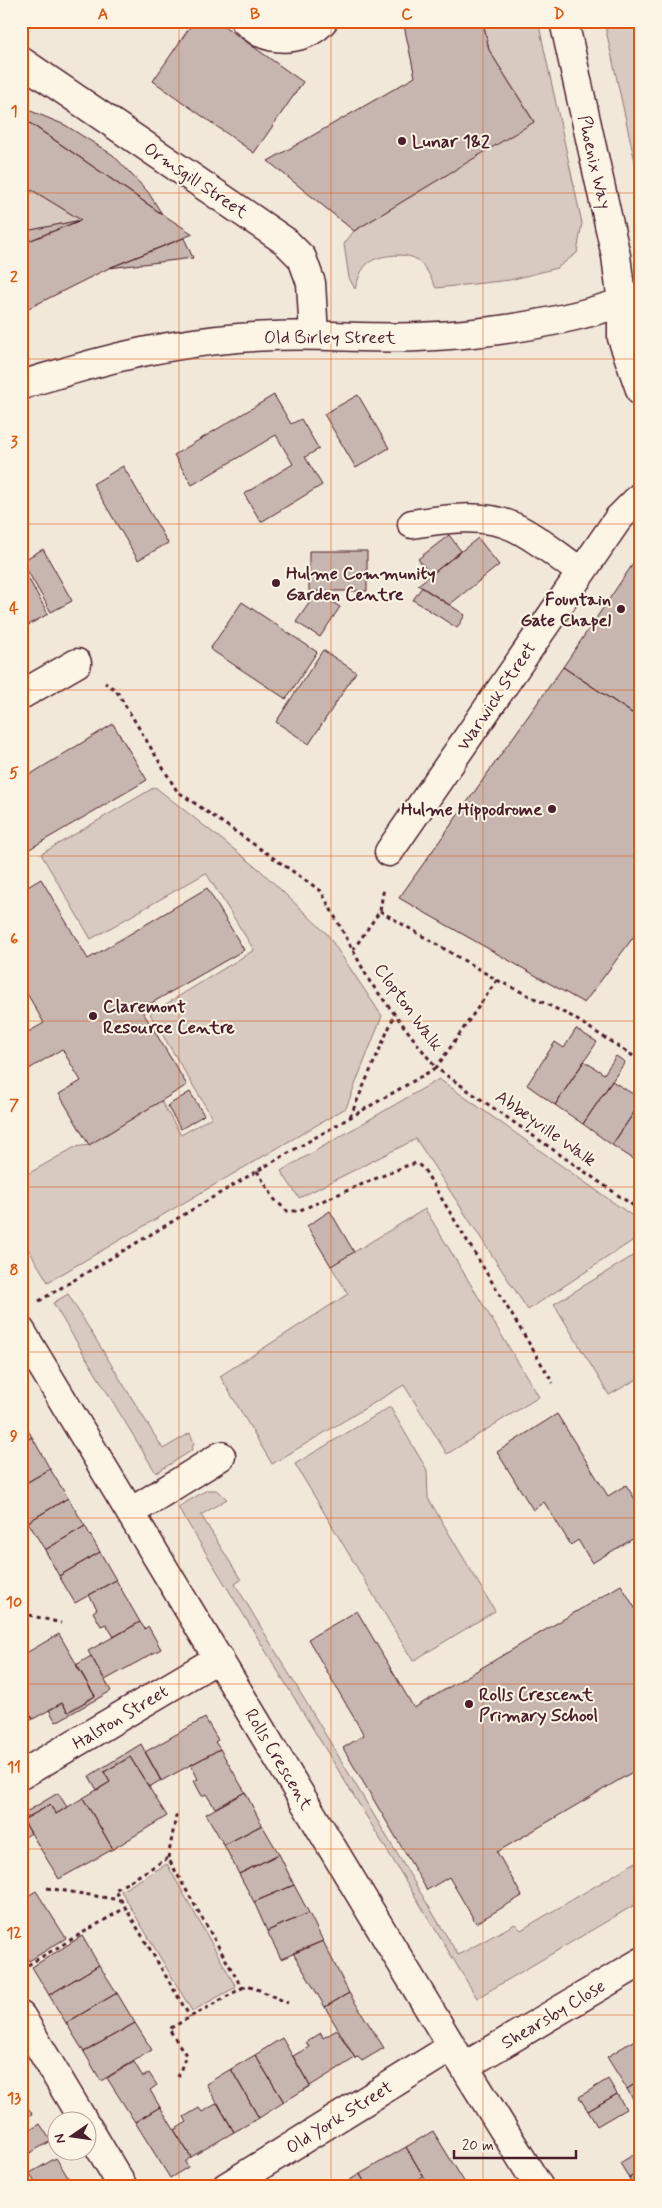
<svg xmlns="http://www.w3.org/2000/svg" width="662" height="2208" font-family="Mynerve,sans-serif">
  <rect width="100%" height="100%" fill="#f1e8da"/>
  <filter id="ink" filterUnits="userSpaceOnUse"><feTurbulence type="fractalNoise" baseFrequency=".02" numOctaves="2"/><feDisplacementMap in="SourceGraphic" scale="10" xChannelSelector="R" yChannelSelector="G"/><feConvolveMatrix kernelMatrix="1 2 1 2 8 2 1 2 1" color-interpolation-filters="sRGB"/></filter>
  <g filter="url(#ink)">
    <path fill="#d8cac0" stroke="#917476" d="M483,21H538L582,223L577,253L557,268L510,280L436,288C431,278 426,266 416,259C404,252 377,255 367,264C360,271 358,280 355,289L349,278L344,244L354,231L534,121L489,50Z
      M604,21H641V189Z
      M21,187L32,190L81,220L21,232Z
      M155,787L259,869L327,934L382,1016L346,1108L48,1282L21,1237V1167L26,1175L75,1147L89,1145L161,1101L181,1135L212,1117L150,1014L254,950L206,873L91,939L41,854Z
      M439,1079L641,1222V1235L528,1310L416,1139L299,1198L281,1171Z
      M425,1209L539,1397L447,1454L404,1385L272,1464L220,1376L348,1294L331,1266Z
      M641,1251V1377L609,1395L554,1304Z
      M68,1294L163,1449L190,1433L194,1443L191,1451L156,1473L53,1303Z
      M390,1407L427,1470L428,1498L495,1611L413,1661L295,1464Z
      M207,1490H216L227,1499L201,1515L241,1580L235,1584L458,1955L515,1924L521,1930L641,1859V1901L477,1998L178,1507Z
      M167,1864L236,1987L192,2011L121,1891Z"/>
    <path fill="#c7b6af" stroke="#4a1f2b" d="M194,21H217L303,82L254,153L153,81Z
      M403,21H483L489,50L534,122L354,231L268,161L415,77Z
      M21,107L65,125L113,155L148,192L162,214L21,117Z
      M21,117L162,214L193,234L109,268L21,312V244L81,220L32,190L30,193L21,187Z
      M81,220L21,244V232Z
      M184,238L193,258L109,268Z
      M274,395L291,424L301,419L319,449L305,457L322,485L261,522L244,494L293,464L276,435L192,485L174,455Z
      M358,395L389,448L356,468L324,414Z
      M123,466L168,543L138,560L93,484Z
      M449,535L461,551L431,575L418,559Z
      M478,538L499,565L449,605L418,585Z
      M43,549L72,601L51,612L22,561Z
      M309,551H367V591H309Z
      M641,552V719L563,667Z
      M25,572L48,614L21,629V574Z
      M422,587L465,615L457,628L413,600Z
      M317,592L340,607L320,637L296,622Z
      M242,602L317,652L286,699L210,649Z
      M323,650L356,672L309,744L276,722Z
      M563,667L641,719V927L584,1003L399,898Z
      M113,724L147,780L21,854V780Z
      M41,879L88,959L207,888L244,950L141,1009L187,1085L89,1145L59,1094L81,1081L62,1049L29,1069L21,1056V1036L44,1023L21,983V891Z
      M576,1029L597,1042L555,1105L527,1085L555,1042L564,1048Z
      M616,1056L625,1062L583,1124L555,1105L584,1061L604,1074Z
      M612,1081L633,1094L641,1082V1102L612,1145L583,1124Z
      M190,1092L204,1115L181,1129L167,1106Z
      M641,1102V1164L612,1145Z
      M330,1211L354,1252L331,1266L307,1226Z
      M557,1414L608,1496L626,1485L641,1509V1534L592,1563L578,1540L571,1545L544,1502L533,1510L497,1452Z
      M21,1419L32,1437L21,1444Z
      M32,1437L50,1469L21,1486V1444Z
      M50,1469L68,1498L28,1522L21,1509V1486Z
      M68,1498L85,1526L45,1550L28,1522Z
      M85,1526L100,1552L59,1576L45,1550Z
      M100,1552L116,1580L75,1603L59,1576Z
      M116,1580L140,1622L114,1637L106,1624L101,1626L93,1612L97,1609L89,1595Z
      M621,1585L641,1618V1767L497,1852L522,1896L476,1923L449,1877L427,1890L343,1748L364,1735L308,1639L357,1611L414,1708Z
      M140,1622L145,1629L148,1626L161,1649L105,1680L88,1651Z
      M59,1634L95,1696L68,1712L62,1703L33,1719L21,1698V1656Z
      M91,1656L111,1691L56,1722L49,1710L62,1703L68,1712L95,1696L76,1665Z
      M21,1698L33,1719L21,1726Z
      M205,1718L218,1740L215,1742L220,1749L161,1781L145,1752Z
      M141,1744L161,1780L149,1787L130,1757L104,1772L110,1782L97,1790L89,1776Z
      M220,1749L245,1792L215,1808L206,1794L202,1796L194,1781L198,1779L191,1765Z
      M130,1757L167,1816L113,1849L83,1798L110,1782L104,1772Z
      M245,1792L262,1825L224,1845L206,1814Z
      M58,1793L67,1807L56,1814L50,1805L23,1820L31,1833L21,1840V1815Z
      M83,1798L113,1849L59,1879L23,1820L50,1805L56,1814Z
      M262,1825L279,1854L239,1874L224,1845Z
      M279,1854L294,1885L254,1902L239,1874Z
      M294,1885L309,1913L267,1931L254,1902Z
      M36,1891L66,1938L29,1961L21,1948V1900Z
      M309,1913L323,1941L281,1959L267,1931Z
      M82,1936L99,1965L49,1995L32,1967Z
      M323,1941L349,1993L325,2007L293,1953Z
      M99,1965L117,1993L66,2023L49,1995Z
      M117,1993L135,2023L84,2052L66,2023Z
      M349,1993L384,2048L362,2061L358,2057L355,2058L325,2007Z
      M135,2023L152,2050L101,2081L84,2052Z
      M337,2030L355,2058L310,2086L293,2056L309,2047L306,2042L321,2033L323,2038Z
      M641,2036V2080L627,2089L607,2057Z
      M282,2038L310,2086L284,2102L255,2055Z
      M255,2055L284,2102L259,2118L231,2069Z
      M134,2062L143,2077L149,2073L157,2085L150,2090L160,2107L135,2122L107,2078Z
      M231,2069L259,2118L234,2132L206,2084Z
      M608,2079L617,2094L588,2111L579,2097Z
      M641,2080V2113L627,2089Z
      M617,2094L626,2109L597,2126L588,2111Z
      M24,2101L32,2114L21,2121V2103Z
      M218,2103L234,2132L191,2157L174,2130L187,2122L184,2117L199,2108L202,2112Z
      M160,2107L191,2157L185,2162L188,2167L170,2178L135,2122Z
      M24,2119L30,2130L40,2124L51,2141L21,2158V2121Z
      M433,2131L465,2183L459,2187H430L406,2147Z
      M406,2147L423,2176L408,2185L409,2187H367L360,2174Z
      M641,2150V2171L629,2178L620,2163Z
      M56,2158L74,2187H37L30,2173Z
      M641,2171V2187H634L629,2178Z
      M360,2174L367,2187H338Z"/>
    <g fill="none" stroke-linecap="round" stroke-linejoin="round">
      <g stroke="#4a1f2b" stroke-width="31">
        <path id="minor" d="M245,21C250,25 256,30 261,33C282,42 308,38 323,21
          M564,21L616,256L622,303V338L641,392
          M21,61L285,241L302,258L311,283L314,335
          M21,386C36,379 53,376 68,371C134,351 205,338 274,336C322,334 369,339 418,337C492,334 570,322 641,296
          M412,524C443,519 484,513 514,527C538,538 559,557 581,572
          M21,695L77,663
          M389,852L618,519L641,496
          M21,1331L452,2047L539,2187
          M131,1512L221,1456
          M21,1775L219,1658
          M21,2016L83,2120
          M465,2066L641,1962
          M88,2128L123,2187
          M226,2187L452,2047"/>
      </g>
      <path stroke="#4a1f2b" stroke-width="3" stroke-dasharray="4 4" stroke-linecap="butt" d="M380,911L497,980L571,1016L641,1061
        M353,950L380,911L384,887
        M497,980L436,1068L641,1211
        M350,1117L395,1014
        M257,1171L275,1200L287,1211H298L406,1166L417,1163L425,1171L553,1383
        M39,1301L257,1171L436,1068L370,982L321,891L177,791L116,690L105,683
        M29,1615L61,1623
        M168,1858L177,1811
        M47,1888L120,1900
        M21,1969L125,1908
        M242,1988L248,1985L288,2003
        M178,2077L186,2055L169,2029L242,1988L168,1858L115,1890L190,2017"/>
      <use href="#minor" stroke="#fcf5e5" stroke-width="28"/>
    </g>
  </g>
  <path fill="none" stroke="#e0560e" stroke-width="1" stroke-opacity="0.55" d="M179,21V2187M331,21V2187M483,21V2187M21,193H641M21,359H641M21,524H641M21,690H641M21,856H641M21,1021H641M21,1187H641M21,1352H641M21,1518H641M21,1684H641M21,1849H641M21,2015H641"/>
  <g fill="#4a1f2b" stroke="#fcf5e5" stroke-width="2">
    <circle cx="402" cy="141" r="5"/>
    <circle cx="276" cy="583" r="5"/>
    <circle cx="621" cy="609" r="5"/>
    <circle cx="552" cy="809" r="5"/>
    <circle cx="93" cy="1016" r="5"/>
    <circle cx="469" cy="1704" r="5"/>
  </g>
  <g text-anchor="middle" stroke-width="4" stroke-linejoin="round" paint-order="stroke">
    <g font-size="18" font-weight="bold" fill="#4a1f2b" stroke="#fcf5e5" text-anchor="start">
      <text x="412" y="147">Lunar 1&amp;2</text>
      <text x="286" y="579">Hulme Community<tspan x="286" dy="21">Garden Centre</tspan></text>
      <text x="611" y="605" text-anchor="end">Fountain<tspan x="611" dy="21">Gate Chapel</tspan></text>
      <text x="542" y="815" text-anchor="end">Hulme Hippodrome</text>
      <text x="103" y="1012">Claremont<tspan x="103" dy="21">Resource Centre</tspan></text>
      <text x="479" y="1700">Rolls Crescent<tspan x="479" dy="21">Primary School</tspan></text>
    </g>
    <g font-size="18" fill="#4a1f2b" stroke="#fcf5e5">
      <text transform="translate(595 162) rotate(77)" y="6">Phoenix Way</text>
      <text transform="translate(196 180) rotate(34)" y="6">Ormsgill Street</text>
      <text x="330" y="343">Old Birley Street</text>
      <text transform="translate(496 696) rotate(-56)" y="6">Warwick Street</text>
      <text transform="translate(409 1007) rotate(54)" y="6">Clopton Walk</text>
      <text transform="translate(546 1128) rotate(35)" y="6">Abbeyville Walk</text>
      <text transform="translate(120 1717) rotate(-31)" y="6">Halston Street</text>
      <text transform="translate(279 1759) rotate(59)" y="6">Rolls Crescent</text>
      <text transform="translate(553 2014) rotate(-31)" y="6">Shearsby Close</text>
      <text transform="translate(339 2117) rotate(-32)" y="6">Old York Street</text>
    </g>
  </g>
  <rect width="662" height="2208" fill="none" stroke="#fcf5e5" stroke-width="55"/>
  <g transform="translate(72 2136) rotate(257)"><circle r="24" fill="#fcf5e5" stroke="#b59f9b"/>
  <path d="M0-4L9 19L0 12L-9 19Z" fill="#4a1f2b"/>
  <text y="-8" font-size="14" font-weight="bold" text-anchor="middle" fill="#4a1f2b">N</text>
  </g>
  <path d="M454 2150v8h122v-8" fill="none" stroke="#4a1f2b" stroke-width="2.5"/>
  <text x="462" y="2150" font-size="15" fill="#4a1f2b" stroke="#fcf5e5" stroke-width="4" paint-order="stroke">20 m</text>
  <rect x="28" y="28" width="606" height="2152" fill="none" stroke="#e0560e" stroke-width="2"/>
  <g font-size="16" text-anchor="middle" font-weight="bold" fill="#e0560e">
    <text x="103" y="19">A</text>
    <text x="255" y="19">B</text>
    <text x="407" y="19">C</text>
    <text x="559" y="19">D</text>
    <text x="14" y="116">1</text>
    <text x="14" y="282">2</text>
    <text x="14" y="447">3</text>
    <text x="14" y="613">4</text>
    <text x="14" y="778">5</text>
    <text x="14" y="944">6</text>
    <text x="14" y="1110">7</text>
    <text x="14" y="1275">8</text>
    <text x="14" y="1441">9</text>
    <text x="14" y="1607">10</text>
    <text x="14" y="1772">11</text>
    <text x="14" y="1938">12</text>
    <text x="14" y="2103">13</text>
  </g>
</svg>
